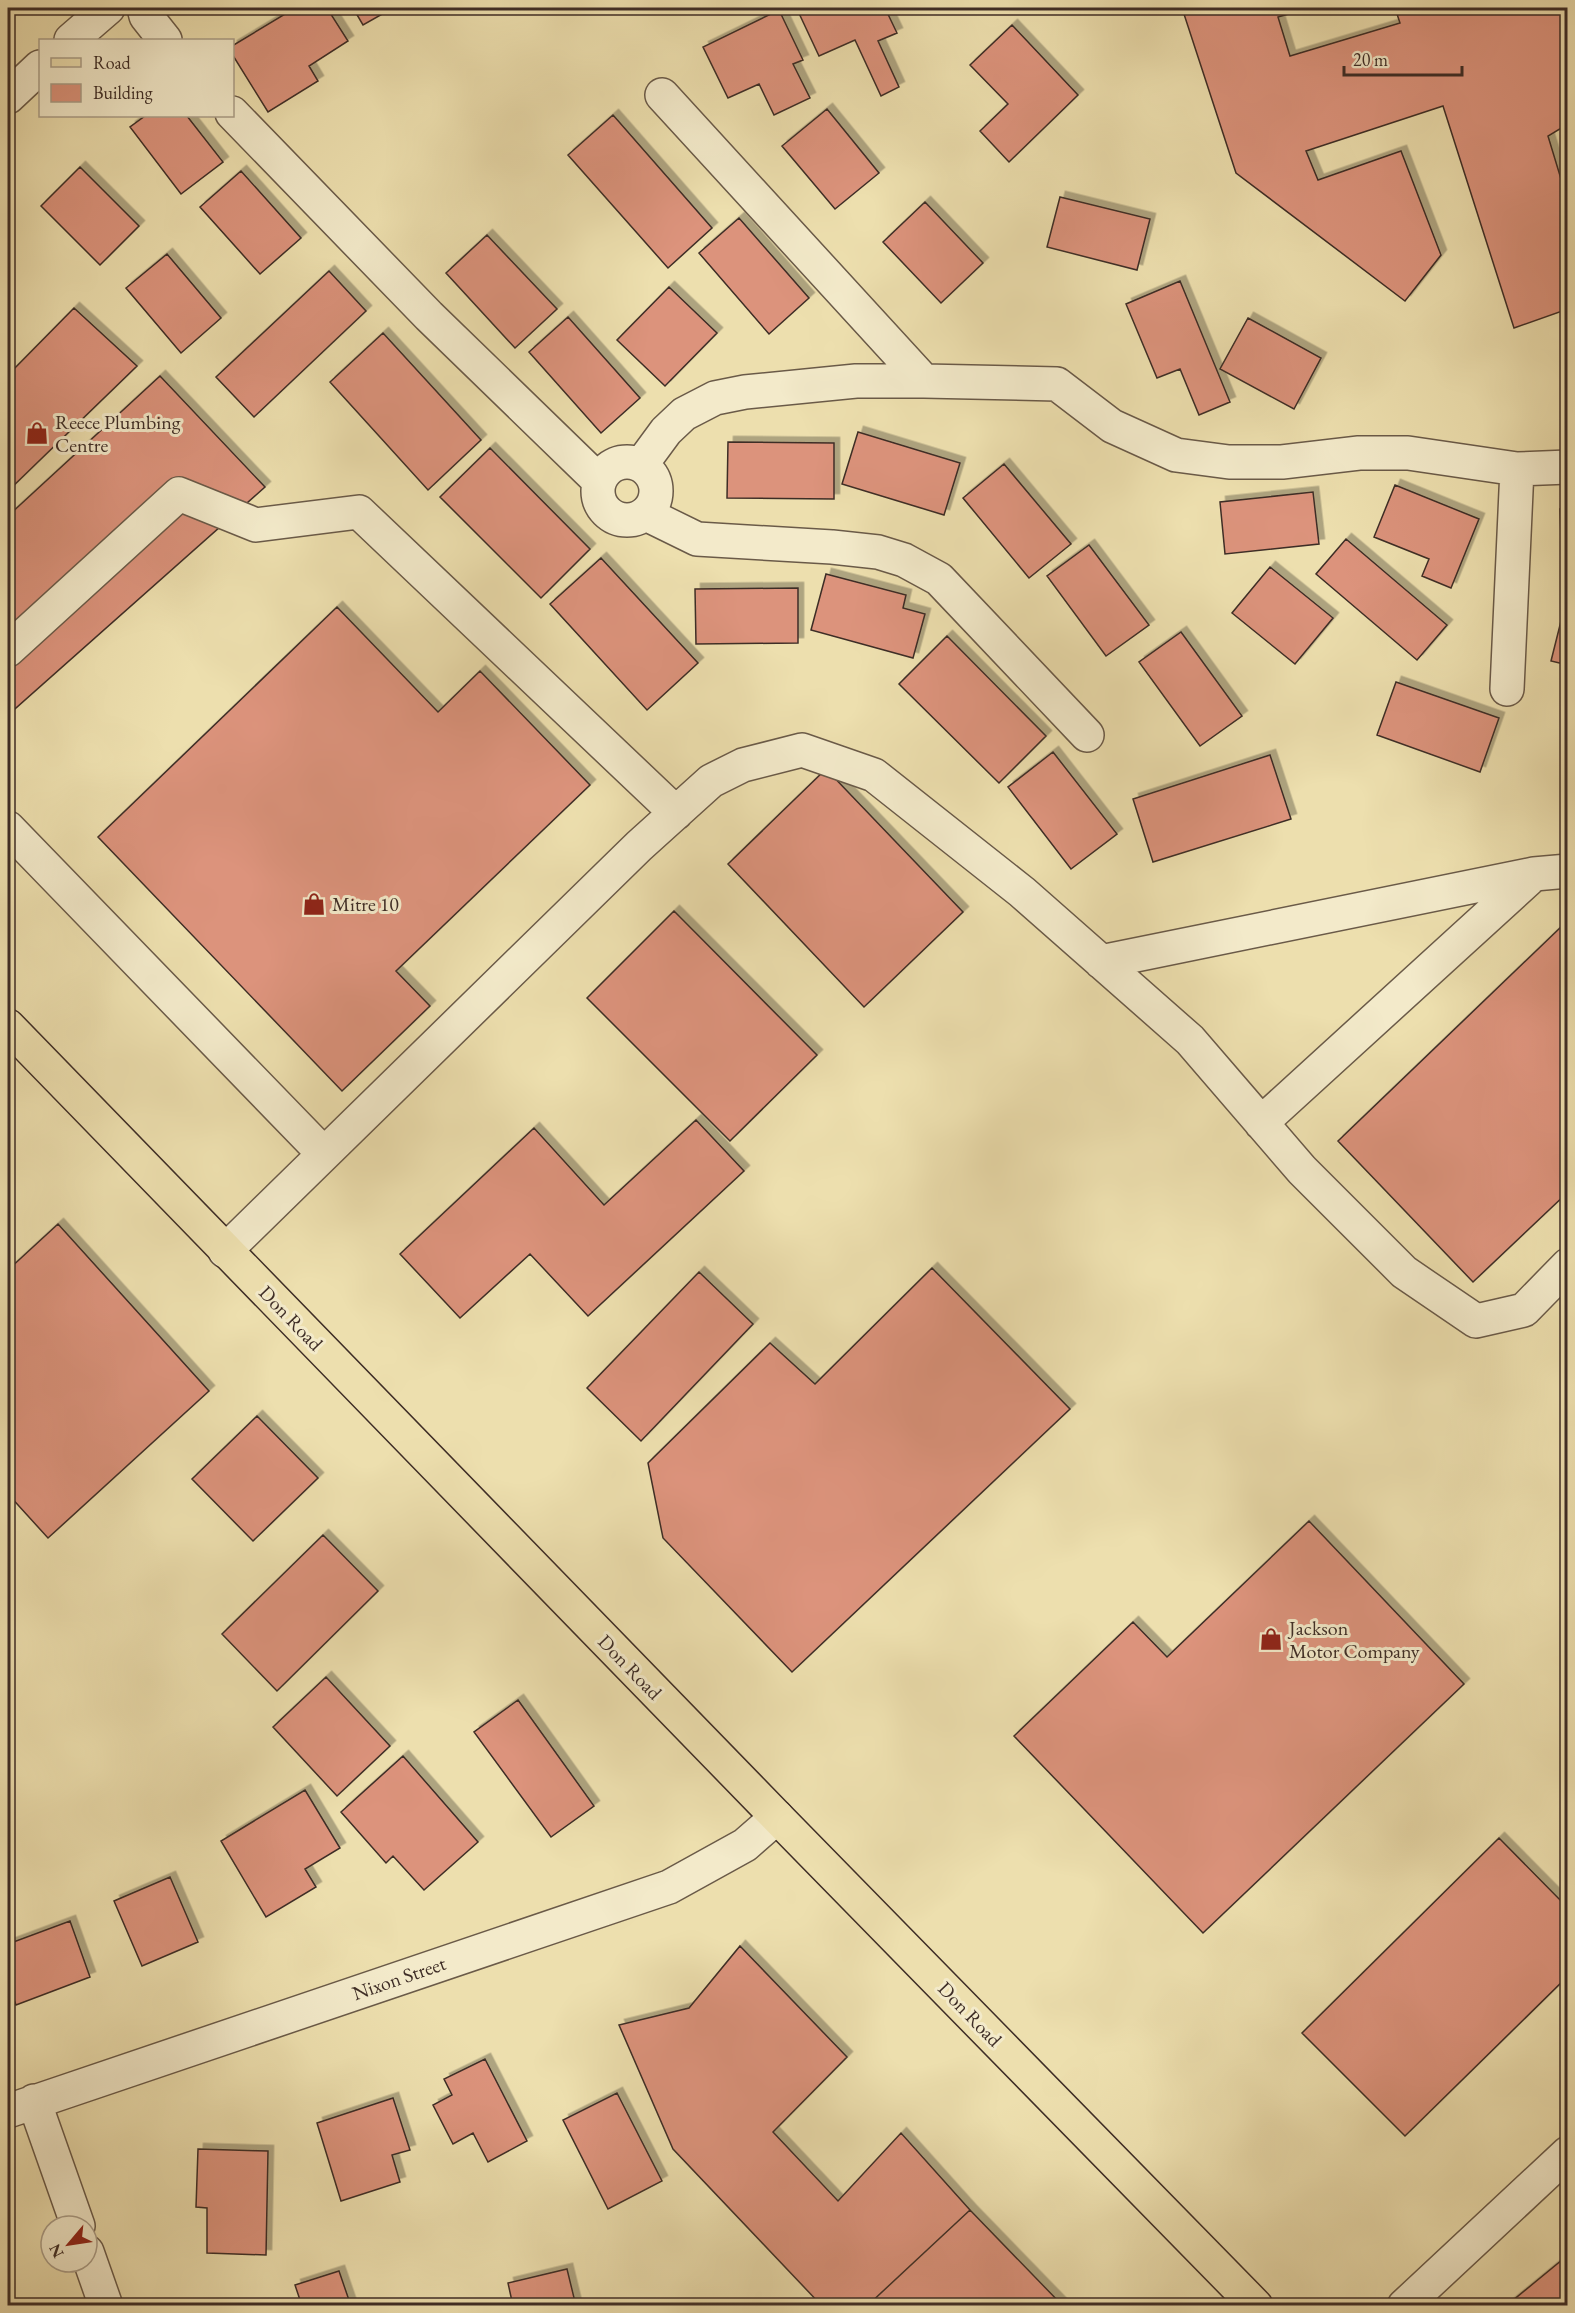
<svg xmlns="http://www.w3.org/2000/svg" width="1575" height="2313" font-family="'EB Garamond',serif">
  <defs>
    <filter id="shadow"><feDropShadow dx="5.5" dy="-5.5" stdDeviation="0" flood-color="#0004"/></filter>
  </defs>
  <rect width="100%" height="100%" fill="#eddfae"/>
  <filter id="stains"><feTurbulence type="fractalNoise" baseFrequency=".00333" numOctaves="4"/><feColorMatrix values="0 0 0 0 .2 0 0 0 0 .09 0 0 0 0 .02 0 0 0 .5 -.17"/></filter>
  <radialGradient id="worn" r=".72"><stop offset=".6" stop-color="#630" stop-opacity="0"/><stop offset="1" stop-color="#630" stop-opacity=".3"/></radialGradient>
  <path fill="#dc937b" stroke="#3e2d26" stroke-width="1.5" filter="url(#shadow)" d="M295,8H327L348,41L309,66L318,81L268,112L232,54V46Z
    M353,8H393L363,25Z
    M801,8H885L897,33L878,41L899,87L881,96L855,40L819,56L797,9Z
    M1182,8H1310L1278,17L1290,56L1400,23L1395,8H1568V124L1548,136L1568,202V309L1514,328L1443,106L1306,151L1318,180L1401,151L1441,255L1405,301L1236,173Z
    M779,10L803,60L793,64L810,98L774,115L759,84L728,98L703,47Z
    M1012,25L1078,95L1009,162L980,131L1008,104L970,65Z
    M827,109L879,173L835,209L782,146Z
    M613,115L712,228L668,268L568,155Z
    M145,116H187L223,162L181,194L130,127Z
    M80,167L139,226L100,265L41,206Z
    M241,171L301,238L260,274L200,207Z
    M1060,197L1150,219L1137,270L1047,247Z
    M925,202L983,263L941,303L883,242Z
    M739,218L809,298L769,334L699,253Z
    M487,235L557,309L515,348L446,273Z
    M167,254L221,318L181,353L126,288Z
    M329,271L366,311L254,417L216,377Z
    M1180,281L1230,402L1199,415L1180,369L1157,378L1126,304Z
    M669,287L717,333L665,386L617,340Z
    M74,308L137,366L8,491V375Z
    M568,317L640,398L601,433L529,352Z
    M1248,318L1321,358L1294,409L1220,369Z
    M383,333L481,440L428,490L330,382Z
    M160,376L265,487L8,715V516Z
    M858,432L960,463L944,515L842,484Z
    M728,442L834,443V499L727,498Z
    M490,448L590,549L541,598L440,497Z
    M1004,464L1071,544L1029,578L963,498Z
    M1395,485L1479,519L1451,588L1422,576L1429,559L1374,537Z
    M1313,492L1319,544L1225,554L1220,502Z
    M1560,509H1568V567H1562Z
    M1346,539L1447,625L1417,660L1316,574Z
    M1089,545L1149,625L1106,656L1047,576Z
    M601,558L698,663L647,710L550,604Z
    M1270,567L1333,618L1295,664L1232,613Z
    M826,574L906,595L903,608L925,614L913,658L811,630Z
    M798,588V643L696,644L695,589Z
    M1565,605L1568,606V665L1551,661Z
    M337,607L438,712L480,671L590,785L396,971L430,1006L342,1091L98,837Z
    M1181,632L1242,716L1200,746L1139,662Z
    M947,636L1046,736L999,783L899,684Z
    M1396,682L1499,718L1480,772L1377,735Z
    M1053,752L1117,834L1071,869L1008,787Z
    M1270,755L1291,819L1153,862L1133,799Z
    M826,769L963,912L864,1007L728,864Z
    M674,911L817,1055L730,1141L587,998Z
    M1562,926L1568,932V1192L1473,1282L1338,1141Z
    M696,1120L744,1171L588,1316L530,1254L460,1318L400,1254L534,1128L604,1205Z
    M58,1224L209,1391L48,1538L8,1494V1270Z
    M932,1268L1070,1409L792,1672L663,1538L648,1463L770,1343L815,1384Z
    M699,1272L753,1324L641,1441L587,1388Z
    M257,1416L318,1478L253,1541L192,1479Z
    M1309,1521L1464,1684L1203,1933L1014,1736L1133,1622L1167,1657Z
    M323,1535L378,1591L277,1691L222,1634Z
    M326,1677L390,1746L337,1796L273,1727Z
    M518,1700L594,1806L551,1837L474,1732Z
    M403,1756L478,1842L424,1890L393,1856L386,1863L341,1812Z
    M305,1790L340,1848L305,1869L316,1887L266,1917L221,1841Z
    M1499,1838L1568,1908V1979L1566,1978L1405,2136L1302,2033Z
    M170,1877L198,1942L142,1966L114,1901Z
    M70,1921L90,1977L16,2005L8,1983V1944Z
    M740,1946L847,2057L773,2132L838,2201L901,2133L970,2210L867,2306H822L673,2149L619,2025L689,2008Z
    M485,2059L527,2141L488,2162L473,2133L453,2144L433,2105L452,2095L444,2079Z
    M617,2093L662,2181L608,2209L563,2120Z
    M393,2098L410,2150L392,2155L400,2182L341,2201L317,2123Z
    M198,2149L268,2151L266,2255L207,2253V2208L196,2207Z
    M970,2210L1063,2306H867Z
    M1568,2255V2306H1506Z
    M567,2269L576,2306H513L508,2283Z
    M339,2271L351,2306H302L295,2285Z"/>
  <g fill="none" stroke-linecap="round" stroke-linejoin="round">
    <g stroke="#6a5a48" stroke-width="36">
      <path id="minor" d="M144,8L146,16L165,40
        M71,40L108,8
        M662,95L924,381
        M8,97L40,67
        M232,113L429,316L598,480
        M598 491a29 29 0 1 1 58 0a29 29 0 1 1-58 0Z
        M641,465L666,431L684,414L715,398L745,392L856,381H924L1057,384L1112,426L1176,455L1229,462H1282L1359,453H1408L1517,469L1568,467
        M646,514L697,539L832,547L878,552L904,560L939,579L1087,735
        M8,650L179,494L256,525L359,512L676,813
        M1507,689L1517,469
        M8,828L324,1154
        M1101,962L1534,874L1568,871
        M1261,1123L1534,874
        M225,1251L639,846L711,781L743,765L802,750L874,775L1022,892L1190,1040L1302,1170L1404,1272L1476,1321L1524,1310L1568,1265
        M34,2101L78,2226
        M8,2111L669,1887L745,1845L777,1817
        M87,2252L106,2306
        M1404,2306L1568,2153"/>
    </g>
    <g stroke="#3e2d26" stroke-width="36">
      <path id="major" d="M8,1026L777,1817L1256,2306"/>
    </g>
    <use href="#minor" stroke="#f3eaca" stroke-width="33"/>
    <use href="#major" stroke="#eddfae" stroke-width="33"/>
  </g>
  <defs>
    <g id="shop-bare" transform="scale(1.8)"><path d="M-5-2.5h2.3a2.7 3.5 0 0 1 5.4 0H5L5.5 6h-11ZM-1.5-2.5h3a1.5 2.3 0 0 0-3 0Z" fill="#8f2418" stroke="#f3eaca" stroke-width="2.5" paint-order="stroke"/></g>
  </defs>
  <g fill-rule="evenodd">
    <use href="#shop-bare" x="37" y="433"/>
    <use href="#shop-bare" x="314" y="904"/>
    <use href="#shop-bare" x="1271" y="1639"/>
  </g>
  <g text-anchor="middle" stroke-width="6" stroke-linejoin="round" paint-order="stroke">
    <g font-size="20" fill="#3e2d26" stroke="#f3eaca" text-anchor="start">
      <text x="55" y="429">Reece Plumbing<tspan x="55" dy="23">Centre</tspan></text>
      <text x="332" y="911">Mitre 10</text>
      <text x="1289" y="1635">Jackson<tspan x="1289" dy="23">Motor Company</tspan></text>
    </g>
    <g font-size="20" fill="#3e2d26" stroke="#f3eaca">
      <text transform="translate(291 1318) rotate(46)" y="7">Don Road</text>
      <text transform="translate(630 1667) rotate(46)" y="7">Don Road</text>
      <text transform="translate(399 1978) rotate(-19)" y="7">Nixon Street</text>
      <text transform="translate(970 2014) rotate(46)" y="7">Don Road</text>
    </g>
  </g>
  <rect width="1575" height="2313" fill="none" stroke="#eddfae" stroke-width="30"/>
  <rect x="9" y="9" width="1557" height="2295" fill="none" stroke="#3e2d26" stroke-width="3"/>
  <rect x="15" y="15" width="1545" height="2283" fill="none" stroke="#3e2d26" stroke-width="1.5"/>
  <rect x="39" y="39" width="195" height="78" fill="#f3eaca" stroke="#ab9e88" stroke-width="1.5"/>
  <rect x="51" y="58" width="30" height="9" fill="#eddfae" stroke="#ab9e88" stroke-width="1.5"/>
  <text x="93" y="69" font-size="18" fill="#3e2d26">Road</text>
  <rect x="51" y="84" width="30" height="18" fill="#dc937b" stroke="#ab9e88" stroke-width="1.5"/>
  <text x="93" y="99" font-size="18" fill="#3e2d26">Building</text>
  <g transform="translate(69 2244) rotate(241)"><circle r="28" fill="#f3eaca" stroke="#ab9e88" stroke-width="1.5"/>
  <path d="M0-4.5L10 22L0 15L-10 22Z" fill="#8f2418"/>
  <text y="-9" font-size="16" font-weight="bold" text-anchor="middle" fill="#3e2d26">N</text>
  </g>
  <path d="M1344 66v9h118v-9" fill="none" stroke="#3e2d26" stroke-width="3"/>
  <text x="1353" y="66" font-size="18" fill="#3e2d26" stroke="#f3eaca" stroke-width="4.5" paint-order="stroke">20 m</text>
  <rect width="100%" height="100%" filter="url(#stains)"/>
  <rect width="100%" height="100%" fill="url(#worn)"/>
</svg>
